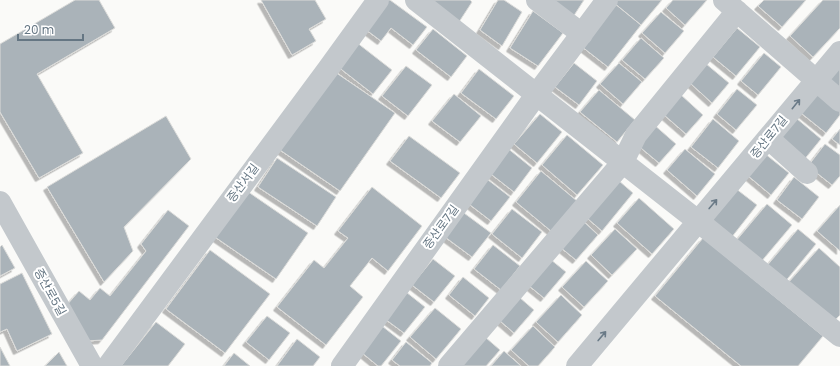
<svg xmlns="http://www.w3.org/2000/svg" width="840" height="366" font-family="Poppins,'Noto Sans KR',sans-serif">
  <defs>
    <filter id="shadow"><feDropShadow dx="-3.5" dy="3.5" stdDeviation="0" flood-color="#0004"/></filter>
  </defs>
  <rect width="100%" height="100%" fill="#fafaf8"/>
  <path fill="#aab3b9" stroke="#dcdcda" filter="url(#shadow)" d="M75,0H99L115,28L37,74L83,153L39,178L0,112V44Z
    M261,0H315L326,19L309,29L316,41L292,55Z
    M387,0H390L427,27L413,45L391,28L381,41L365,29Z
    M428,0H470L472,2L459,22Z
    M498,0H504L522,12L502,46L480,30Z
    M549,0H584L573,17Z
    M617,0H662L641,25L614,3Z
    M673,0H707L685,25L666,8Z
    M764,0H806L782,27L758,6Z
    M823,0H840V28L813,57L790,36Z
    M614,3L641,25L608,67L581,46Z
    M533,11L563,33L538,66L510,48Z
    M661,12L684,31L665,53L642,33Z
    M737,28L760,47L736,76L713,57Z
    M433,29L467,56L451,77L416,50Z
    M641,38L664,58L645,79L622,60Z
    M356,42L392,70L373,94L337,66Z
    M764,53L781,67L758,95L741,81Z
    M574,63L597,81L579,105L555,87Z
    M619,63L642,82L623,104L600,84Z
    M705,63L729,83L712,103L689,82Z
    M406,66L432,85L408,116L382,96Z
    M840,66V92L827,82Z
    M479,69L514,96L496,119L461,93Z
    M335,72L395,113L340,191L280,150Z
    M737,89L757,105L736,130L717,114Z
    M599,90L635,120L617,142L580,112Z
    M819,91L840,107V115L826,133L801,113Z
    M454,94L481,116L460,142L432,121Z
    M680,94L703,115L686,134L663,114Z
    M540,114L562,132L537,163L514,144Z
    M166,116L191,159L124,227L133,251L104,282L47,187Z
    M796,118L821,139L803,161L778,141Z
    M713,119L739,141L718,168L691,147Z
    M652,123L676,144L659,163L635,143Z
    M840,129V145L832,139Z
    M567,135L603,165L577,195L542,165Z
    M409,136L460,173L441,198L390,161Z
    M825,144L840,155V176L832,185L808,166Z
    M506,147L532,168L514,192L487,171Z
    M685,149L715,174L697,196L667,170Z
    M764,153L789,173L771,195L747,175Z
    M277,158L336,197L317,226L258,187Z
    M541,171L577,201L551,231L516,202Z
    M483,176L510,197L491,221L465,201Z
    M794,177L819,197L802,219L777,200Z
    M618,180L633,193L602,231L587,218Z
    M372,187L422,226L388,271L372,258L350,286L363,297L326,345L277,307L314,260L324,268L348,238L338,231Z
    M735,188L757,205L731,238L709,222Z
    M244,189L308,233L276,279L212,235Z
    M639,198L674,229L652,254L617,223Z
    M767,204L792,225L760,263L735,242Z
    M840,205V251L817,231Z
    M512,209L542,232L522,258L492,234Z
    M168,210L189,226L102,340L86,341L66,306L79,291L90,300L100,288L110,296L146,251L141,244Z
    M464,213L491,233L472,257L445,237Z
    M582,220L598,235L576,260L560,247Z
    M615,229L637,249L612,275L591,255Z
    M798,229L816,244L784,283L765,268Z
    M703,238L823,336L798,366H741L655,296Z
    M2,245L15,268L0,276V247Z
    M493,245L520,266L501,290L474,269Z
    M819,248L840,267V315L833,322L788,283Z
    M210,250L270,294L225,353L166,309Z
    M433,259L455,276L434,302L412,285Z
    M550,259L566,272L544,298L528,285Z
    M586,261L608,281L584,307L562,287Z
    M22,273L52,334L17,351L7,329L0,332V284Z
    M463,277L489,298L475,316L449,295Z
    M406,292L425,307L404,333L385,319Z
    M561,295L582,315L558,342L536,322Z
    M519,297L534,310L514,333L499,320Z
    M435,308L461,329L436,359L410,337Z
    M267,316L290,333L269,360L246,342Z
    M156,322L185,344L168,366H121Z
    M382,326L401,341L381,366H378L361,352Z
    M533,326L555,347L538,366H529L511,350Z
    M485,337L500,350L486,366H461Z
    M297,339L320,357L313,366H277Z
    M406,342L432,363L430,366H400L392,360Z
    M0,347L10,366H0Z
    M504,351L521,366H491Z
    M59,352L67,366H45Z
    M234,353L250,366H224Z"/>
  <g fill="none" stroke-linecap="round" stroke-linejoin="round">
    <path stroke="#c3c8cc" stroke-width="22" d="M416,0L699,222L840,336
      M537,0L582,34
      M724,0L840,101
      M768,138L807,173
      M0,202L92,366
      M108,366L328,69L378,0
      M342,366L536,95L607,0
      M449,366L623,162L636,135L737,11
      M577,366L840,52"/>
  </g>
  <defs><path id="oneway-shaft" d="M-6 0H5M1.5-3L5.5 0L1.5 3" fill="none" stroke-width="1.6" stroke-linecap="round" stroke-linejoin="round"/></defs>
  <g stroke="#6a7a87">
    <use href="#oneway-shaft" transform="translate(796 104) rotate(-51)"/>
    <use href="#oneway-shaft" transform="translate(713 204) rotate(-50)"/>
    <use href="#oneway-shaft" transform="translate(602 336) rotate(-50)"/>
  </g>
  <g text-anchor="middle" stroke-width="4" stroke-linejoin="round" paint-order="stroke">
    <g font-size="12" fill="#657683" stroke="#fff">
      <text transform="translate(769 137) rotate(-51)" y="4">증산로7길</text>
      <text transform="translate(243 183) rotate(-53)" y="4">증산서길</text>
      <text transform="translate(441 227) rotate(-54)" y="4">증산로7길</text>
      <text transform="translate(50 292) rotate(61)" y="4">증산로5길</text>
    </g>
  </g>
  <path d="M18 34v6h65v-6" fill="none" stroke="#657683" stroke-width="2"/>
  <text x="24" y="34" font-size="12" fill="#657683" stroke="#ffffff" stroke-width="3" paint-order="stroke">20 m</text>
</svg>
